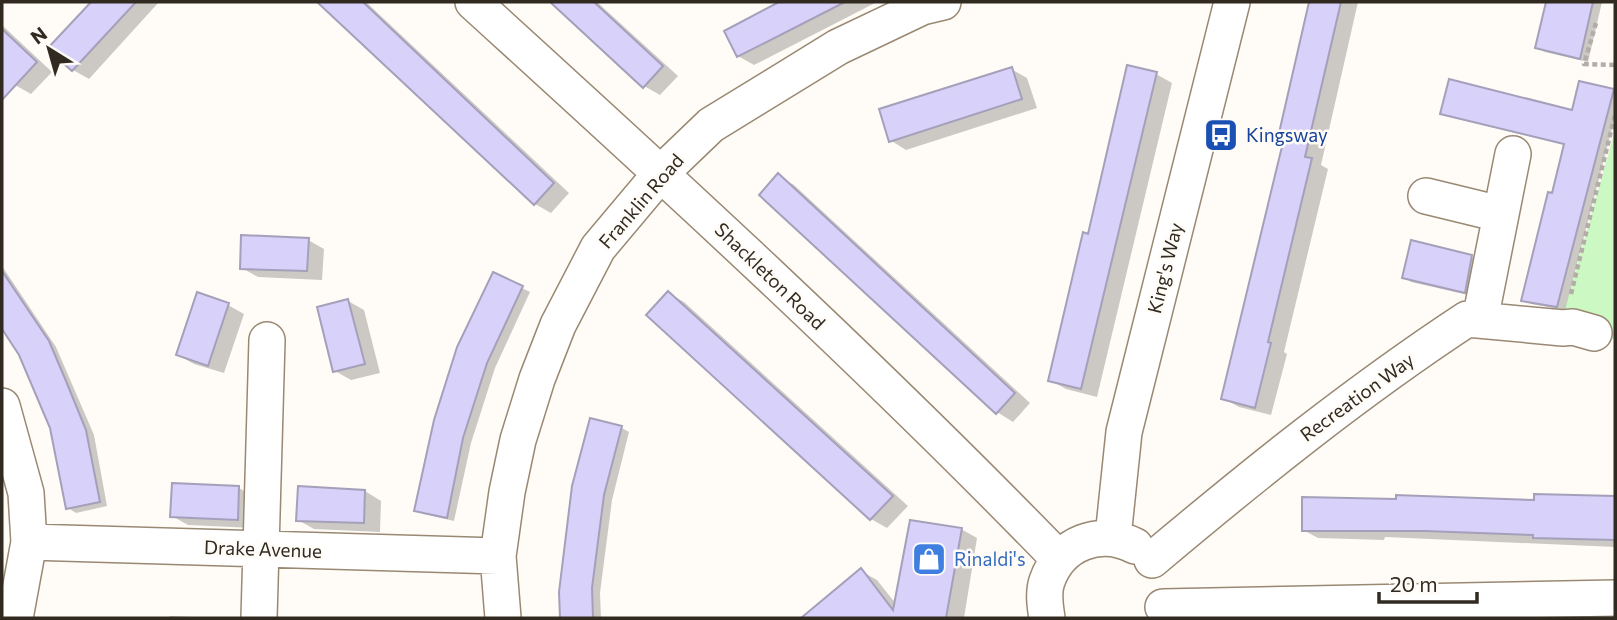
<svg xmlns="http://www.w3.org/2000/svg" width="1617" height="620" font-family="Commissioner,sans-serif">
  <rect width="100%" height="100%" fill="#fffbf6"/>
  <path fill="#ccf9c3" d="M1615,130V340L1563,315Z"/>
  <path fill="#0003" d="M93,2H159L89,79L73,70L50,48Z
    M319,2H366L569,193L551,213L535,204Z
    M553,2H597L678,76L660,95L644,86Z
    M784,2H877L754,65L738,56L726,32Z
    M1311,2H1358L1321,165L1328,169L1284,352L1287,354L1271,415L1239,407L1223,398L1286,135L1281,132Z
    M1548,2H1602L1588,62L1545,52L1537,47Z
    M2,25L52,72L31,94L15,85L2,73Z
    M1011,69L1027,78L1037,108L906,150L890,140Z
    M1156,74L1172,83L1097,397L1066,389L1050,380L1089,236Z
    M1613,91L1615,92V117L1565,310L1531,304L1523,300L1565,145L1450,117L1442,113L1573,112Z
    M778,176L794,185L1030,403L1013,422L997,412Z
    M308,240L324,249L322,280L258,277L242,268Z
    M1412,242L1472,257L1480,261L1473,296L1411,282L1404,277Z
    M2,266L56,347L94,435L107,506L76,513L68,508L52,428L21,354L2,326Z
    M494,274L530,292L495,368L471,443L454,521L424,514L416,510Z
    M668,293L684,302L908,506L887,528L871,519L648,315Z
    M348,301L364,310L380,373L351,380L335,371Z
    M228,305L244,314L224,373L194,364L178,355Z
    M591,420L622,428L629,432L612,500L600,593L601,618H562L560,592Z
    M239,488L255,497L253,528L188,525L172,516Z
    M365,491L381,501L380,532L314,529L298,520Z
    M1536,496L1615,498V547L1385,537L1384,540L1318,538L1303,530L1536,501Z
    M961,529L977,538L964,618H804L861,571L877,580L896,604Z
    M170,616L216,618H169Z"/>
  <path fill="#d8d1fa" stroke="#a5a0ba" stroke-width="2" d="M91,2H136L72,71L47,49Z
    M317,2H363L554,183L534,205Z
    M550,2H594L663,66L643,88Z
    M779,2H845L737,57L724,31Z
    M1309,2H1341L1305,157L1312,158L1268,342L1271,343L1255,408L1221,399L1285,134L1279,133Z
    M1546,2H1593L1580,59L1535,48Z
    M2,29L37,62L2,100Z
    M1127,65L1157,72L1081,389L1048,381L1083,232L1088,234Z
    M1012,67L1022,99L889,142L879,109Z
    M1449,79L1572,110L1579,81L1614,89L1557,307L1521,301L1548,192L1552,193L1564,144L1440,114Z
    M778,173L1015,393L996,414L759,195Z
    M241,235L309,238L307,271L240,269Z
    M1411,240L1472,255L1465,293L1402,278Z
    M2,271L49,341L66,381L86,430L100,502L66,509L50,428L19,355L2,329Z
    M493,272L523,286L487,363L463,438L447,518L414,511L434,420L457,347Z
    M668,291L893,496L870,520L646,315Z
    M197,292L229,303L208,366L176,355Z
    M348,299L365,364L333,372L317,307Z
    M590,418L622,426L604,495L592,588L593,618H560L559,592L572,486Z
    M172,483L239,486L238,520L170,517Z
    M298,486L365,490L364,523L296,521Z
    M1534,494L1615,496V540L1533,538V535L1425,531H1302V497L1396,499V495L1534,500Z
    M910,520L962,528L946,618H801L861,568L893,610Z"/>
  <g fill="none" stroke-linecap="round" stroke-linejoin="round">
    <g stroke="#998973" stroke-width="38">
      <path id="minor" d="M473,2C672,183 871,365 1059,559
        M1426,196L1500,214
        M1480,320L1513,154
        M2,406L26,493L29,542L15,618
        M1113,537L1124,432L1232,2
        M29,542L498,556
        M1152,560C1253,475 1356,392 1467,319L1563,328L1573,327L1594,333
        M1163,607L1615,598
        M259,618L267,340
        M503,618L498,556L507,492L518,440L537,379L558,325L598,248L661,173L711,125L838,47L922,7L943,2
        M1047,618C1045,606 1043,592 1047,581C1060,543 1100,528 1135,546"/>
    </g>
    <path stroke="#b2ada7" stroke-width="4.5" stroke-dasharray="5 3.5" stroke-linecap="butt" d="M1596,23L1584,64L1615,65
      M1571,294L1615,115"/>
    <use href="#minor" stroke="#fff" stroke-width="35"/>
  </g>
  <defs>
    <g id="bus-square" transform="scale(1.75)"><rect x="-9" y="-9" width="18" height="18" rx="4" fill="#1a4fb4" stroke="#fffbf6"/><path d="M-5-6H5V4H4V6H2V4H-2V6H-4V4H-5ZM-3.5-4V0h7V-4ZM-3.5 1.2v1.5H-2V1.2ZM2 1.2v1.5H3.5V1.2Z" fill="#fff"/></g>
    <g id="shop-square" transform="scale(1.75)"><rect x="-9" y="-9" width="18" height="18" rx="4" fill="#3f7fe0" stroke="#fffbf6"/><path d="M-5-2.5h2.3a2.7 3.5 0 0 1 5.4 0H5L5.5 6h-11ZM-1.5-2.5h3a1.5 2.3 0 0 0-3 0Z" fill="#fff"/></g>
  </defs>
  <g fill-rule="evenodd">
    <use href="#bus-square" x="1221" y="135"/>
    <use href="#shop-square" x="929" y="559"/>
  </g>
  <g text-anchor="middle" stroke-width="5" stroke-linejoin="round" paint-order="stroke">
    <g font-size="19" fill="#164399" stroke="#fffbf6" text-anchor="start">
      <text x="1246" y="142">Kingsway</text>
    </g>
    <g font-size="19" fill="#302a21" stroke="#fffbf6">
      <text transform="translate(641 201) rotate(-49)" y="7">Franklin Road</text>
      <text transform="translate(1165 268) rotate(-76)" y="7">King's Way</text>
      <text transform="translate(770 276) rotate(44)" y="7">Shackleton Road</text>
      <text transform="translate(1357 397) rotate(-36)" y="7">Recreation Way</text>
      <text transform="translate(263 549) rotate(2)" y="7">Drake Avenue</text>
    </g>
    <g font-size="19" fill="#366cbe" stroke="#fffbf6" text-anchor="start">
      <text x="954" y="566">Rinaldi's</text>
    </g>
  </g>
  <rect width="1617" height="620" fill="none" stroke="#302a21" stroke-width="7"/>
  <g transform="translate(49 49) rotate(323)" stroke="#fffbf6" stroke-width="5" paint-order="stroke">
  <path d="M0-5L12 26L0 18L-12 26Z" fill="#302a21"/>
  <text y="-10" font-size="19" font-weight="bold" text-anchor="middle" fill="#302a21">N</text>
  </g>
  <path d="M1379 592v10h98v-10" fill="none" stroke="#302a21" stroke-width="3.5"/>
  <text x="1390" y="592" font-size="21" fill="#302a21" stroke="#fffbf6" stroke-width="5" paint-order="stroke">20 m</text>
</svg>
